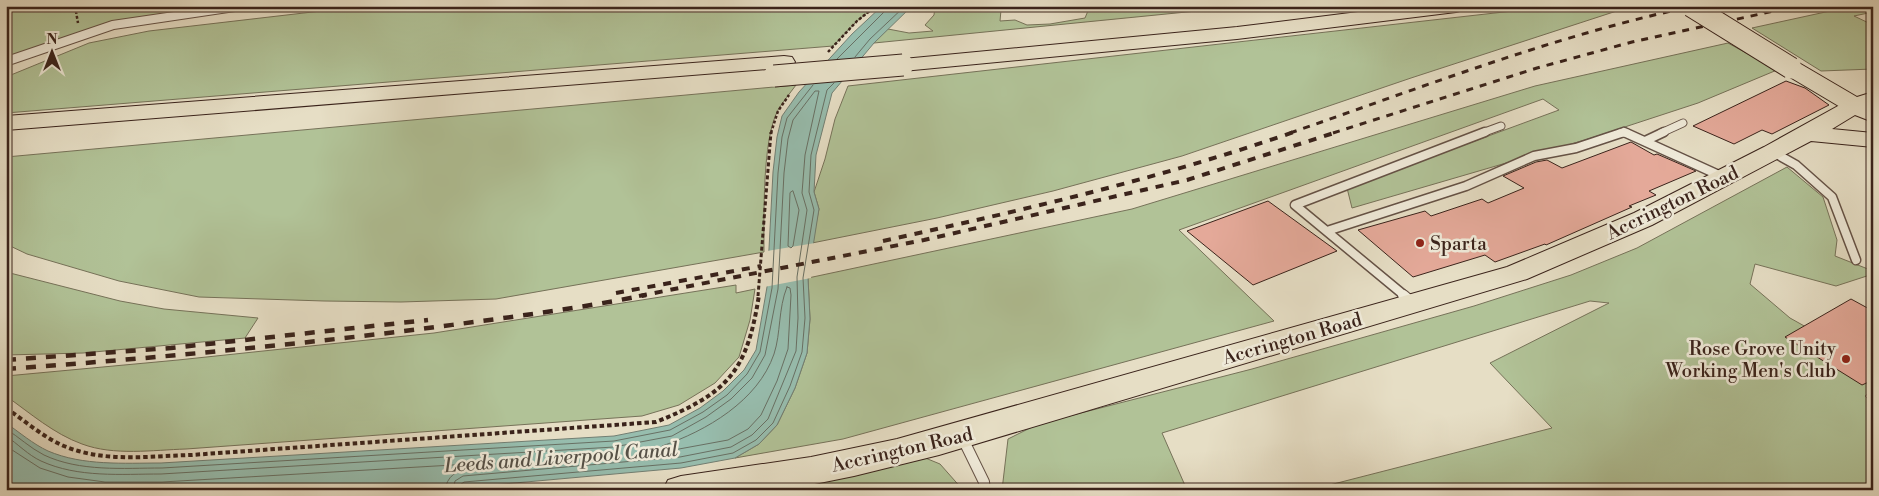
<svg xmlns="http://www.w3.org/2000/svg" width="1879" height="496" font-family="'Libre Bodoni',serif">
  <rect width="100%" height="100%" fill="#e6dec5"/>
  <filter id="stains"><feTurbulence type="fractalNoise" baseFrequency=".004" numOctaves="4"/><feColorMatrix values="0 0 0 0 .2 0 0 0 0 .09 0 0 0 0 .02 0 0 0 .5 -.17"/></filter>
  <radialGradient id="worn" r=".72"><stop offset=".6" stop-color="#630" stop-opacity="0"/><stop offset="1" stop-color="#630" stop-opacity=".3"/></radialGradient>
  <path fill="#b1c297" stroke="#767259" d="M6,6H226L95,28L6,59Z
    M364,6H876L857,21L833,46L6,113V77L89,43L149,31Z
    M935,6H1008L1001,10L1000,21L1015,20L1027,25L1050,24L1085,18L1090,6H1247L874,43L888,29L909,33L933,31L925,25L934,15Z
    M1557,6H1632L1411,78L1182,156L1053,191L937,218L812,243L819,209L814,192L825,159L835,119L848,86Z
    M1853,6H1873V12L1854,16L1873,25V69L1821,71L1752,28Z
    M1728,43L1777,70L1698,103L1585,140L1352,208L1347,188L1559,110L1543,99L1179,230L1274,321L843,439L735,458L759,444L777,425L795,388L807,353L810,319L808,278L1132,209L1535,86Z
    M796,85C790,93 783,102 778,110C762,140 764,217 764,252L496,299L401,302L324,301L199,297L119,281L27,254L6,244V157Z
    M1787,167L1823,197L1837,240L1835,256L1873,271V274L1836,286L1755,264L1750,284L1790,318L1815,332L1806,342L1873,387V390L1865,396L1873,404V490H1310L1552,428L1490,363L1609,303L1590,301L1162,433L1187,490H1002L1008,439L1038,424L1252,369L1474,306L1571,275L1637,248Z
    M6,272L120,301L164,309L258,318L245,338L83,353L6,355Z
    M736,285V293L755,289L750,320L739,357L715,383L679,405L642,416L186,449C153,450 114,456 82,444C54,434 30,413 6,396V376L178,360L434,333Z
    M918,455L940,464L963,490H770Z"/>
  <path fill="#97bdae" stroke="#727f73" d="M882,6H912L874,43L832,93L816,155L814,192L819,209L808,278L810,319L807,353L795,388L777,425L759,444L735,458L681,468L437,490H6V423C19,432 33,444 48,451C83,466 124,463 161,463L614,436L669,425L700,408L723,391L744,370L756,350L767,287L773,172L777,137L782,116L799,92L852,34Z"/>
  <path fill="#e6dec5" d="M815,243L811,278L764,287L767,251Z"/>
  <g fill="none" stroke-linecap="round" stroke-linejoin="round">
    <path stroke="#687064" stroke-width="1" d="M855,57L870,39L905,6
      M837,59L884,12L885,6
      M793,191L799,210L793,246L791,248L788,246L790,193Z
      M787,287L790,288L791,295L788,349L777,381L761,415L748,429L728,440L679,449L661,450L662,446C706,431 758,401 774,354C781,333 778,309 787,287Z
      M6,429C19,437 30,448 44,455C80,472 123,468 162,468L614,441L670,430L703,412L727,395L747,374L760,352L772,288L778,173L782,137L787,118L813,85
      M6,436C18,444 28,455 41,461C78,478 121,474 161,474L614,447L672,436L706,417L731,399L752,378L765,355L778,289L784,173L788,139L793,120L815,91H819L805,155L802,193L807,210L797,277L798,318L796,351L768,419L752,435L731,447L680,457L463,476L455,481L453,490
      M6,446L40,468L68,477L105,482H162L470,464L469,468C456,471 447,476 445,490
      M459,490L460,485L464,482L681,463L733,453L756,440L773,423L790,386L802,352L805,318L803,278L814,210L809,192L811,155L827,90L834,83"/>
  </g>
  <path fill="#e4a999" stroke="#3a231b" d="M1786,81L1805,88L1829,105L1772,134L1762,130L1734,144L1693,126Z
    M1631,142L1654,155L1657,154L1696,171L1649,191L1656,195L1629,206L1632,207L1546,245L1545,244L1495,262L1485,255L1413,277L1358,230L1425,211L1431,216L1482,199L1488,203L1524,188L1503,176L1536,162L1547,160L1562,168Z
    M1268,201L1337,251L1253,285L1187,231Z
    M1851,299L1873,311V380L1862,385L1785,337Z"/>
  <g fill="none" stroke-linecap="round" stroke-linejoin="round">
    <g stroke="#655246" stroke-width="9">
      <path id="lane-far2" d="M1482,133L1501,126
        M1620,133H1627
        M1661,133L1683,123"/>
    </g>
    <g stroke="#655246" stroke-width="11">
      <path id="lane-far1" d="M1624,132L1723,177
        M1645,141L1664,132
        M1773,152L1796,165L1832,197L1856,260
        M1327,231L1466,186L1534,156L1576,148L1624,132
        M1405,296L1295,205L1485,132"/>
    </g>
    <g stroke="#655246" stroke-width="12">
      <path id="lane" d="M1403,295L1413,303
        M962,437L984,482L985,490"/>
    </g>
    <g stroke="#655246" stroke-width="2">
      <path id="street" d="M215,6H248L242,10L114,29L6,66V57L112,21Z"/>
    </g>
    <g stroke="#3a231b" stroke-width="2">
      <path id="primary" d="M1791,62L1799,63L1857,97L1873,92V107L1855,113L1847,111L1783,73L1780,68L1783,63Z"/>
    </g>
    <g stroke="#3a231b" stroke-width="2">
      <path id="highway" d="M1406,6H1466L1463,10L1456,12L1237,39L903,71L895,70L892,65L895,60L903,59L1237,27Z
        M784,56L792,57L795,62L792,67L6,130V116Z
        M1855,99L1873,106V122L1855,115L1832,129L1873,133V147L1811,141L1652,225L1527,279L939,455L854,476L785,490H663L668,480L681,476L811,457L897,439L1507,267L1634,213L1764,147L1847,101Z"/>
    </g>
    <path stroke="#3a231b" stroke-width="2.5" stroke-dasharray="3 2" stroke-linecap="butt" d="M75,6L78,23
      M1754,6L1765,12
      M1733,8L1741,6
      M828,52L857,21L876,6
      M771,133L778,111L789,95"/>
    <path stroke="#3a231b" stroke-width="3" stroke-dasharray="4 2.5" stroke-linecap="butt" d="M758,296L771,132"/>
    <path stroke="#3a231b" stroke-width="4" stroke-dasharray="4.5 3" stroke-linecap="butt" d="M6,408C25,421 43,437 64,446C104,463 150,456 191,455L656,422C728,393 747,372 759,295"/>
    <use href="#lane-far2" stroke="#efead9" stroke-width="7"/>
    <use href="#lane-far1" stroke="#efead9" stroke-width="8"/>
    <use href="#lane" stroke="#efead9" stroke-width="10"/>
    <use href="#street" fill="#efead9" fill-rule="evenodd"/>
    <use href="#primary" fill="#e6dec5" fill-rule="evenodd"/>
    <use href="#highway" fill="#e6dec5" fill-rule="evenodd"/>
    <path stroke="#3a231b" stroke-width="3" stroke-dasharray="7 7" stroke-linecap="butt" d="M1290,133C1423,87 1556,35 1694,6
      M1333,133L1537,68L1632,42L1797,6"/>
    <path stroke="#3a231b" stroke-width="4" stroke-dasharray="8 8" stroke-linecap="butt" d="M883,241C1024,210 1158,179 1294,132
      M616,293L761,266
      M639,296L924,240L1187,180L1337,132"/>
    <path stroke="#3a231b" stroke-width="4.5" stroke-dasharray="10 10" stroke-linecap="butt" d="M6,360L171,348L428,320
      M6,369C145,359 283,346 421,329C496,319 571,310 646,295"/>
    <g stroke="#3a231b" stroke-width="23" stroke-linecap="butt">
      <path id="primary-bridge" d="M1691,6L1791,68"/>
    </g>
    <g stroke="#3a231b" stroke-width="23" stroke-linecap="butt">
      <path id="highway-bridge" d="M774,76L903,65"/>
    </g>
    <use href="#primary-bridge" stroke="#e6dec5" stroke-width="21"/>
    <use href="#highway-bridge" stroke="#e6dec5" stroke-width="21"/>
  </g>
  <g fill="#8f2418" stroke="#efead9" stroke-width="2">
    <circle cx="1420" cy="243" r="5"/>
    <circle cx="1846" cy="359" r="5"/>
  </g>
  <g text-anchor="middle" stroke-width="5" stroke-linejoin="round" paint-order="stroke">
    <g font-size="19" fill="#3a231b" stroke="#efead9">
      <text transform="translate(1672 202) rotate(-26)" y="7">Accrington Road</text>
      <text transform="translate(1292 338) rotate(-16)" y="7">Accrington Road</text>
      <text transform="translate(902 449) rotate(-13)" y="7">Accrington Road</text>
    </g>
    <g font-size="19" fill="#3a231b" stroke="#efead9" text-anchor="start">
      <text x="1430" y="250">Sparta</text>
      <text x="1836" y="355" text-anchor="end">Rose Grove Unity<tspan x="1836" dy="22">Working Men's Club</tspan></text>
    </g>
    <g font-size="20" font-style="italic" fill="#565147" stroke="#efead9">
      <text transform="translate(561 457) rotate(-4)" y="7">Leeds and Liverpool Canal</text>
    </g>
  </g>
  <rect width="1879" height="496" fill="none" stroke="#e6dec5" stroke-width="25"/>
  <rect x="8" y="8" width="1864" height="481" fill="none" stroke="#3a231b" stroke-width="2.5"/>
  <rect x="12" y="12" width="1854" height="471" fill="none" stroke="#3a231b"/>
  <g transform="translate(52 52)" stroke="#efead9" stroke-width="4" paint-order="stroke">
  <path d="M0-4L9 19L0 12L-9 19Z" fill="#3a231b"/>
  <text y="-8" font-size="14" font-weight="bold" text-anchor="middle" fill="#3a231b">N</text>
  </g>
  <rect width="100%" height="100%" filter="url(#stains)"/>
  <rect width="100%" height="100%" fill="url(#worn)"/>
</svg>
